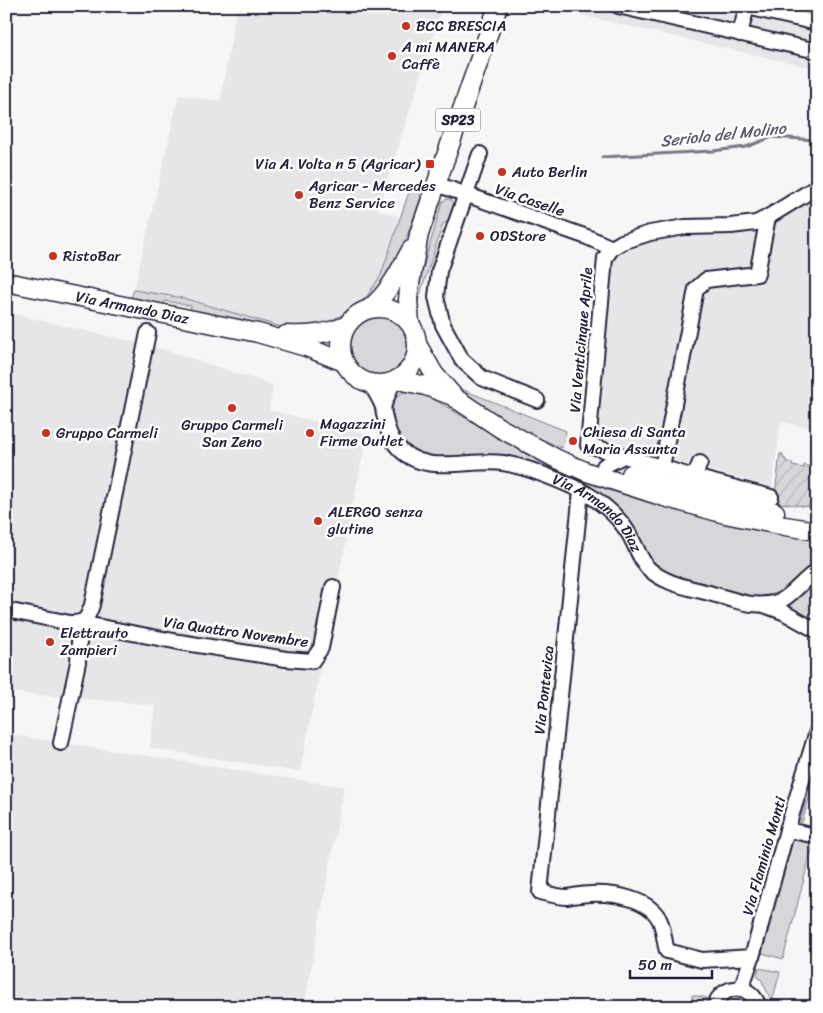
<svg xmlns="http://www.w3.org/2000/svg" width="823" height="1013" font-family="Sriracha,sans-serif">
  <defs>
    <pattern id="garden-furrows" width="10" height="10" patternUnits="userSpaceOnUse" patternTransform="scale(1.25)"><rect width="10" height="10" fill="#d7d7db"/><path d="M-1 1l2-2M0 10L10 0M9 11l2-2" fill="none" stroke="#b8b8bd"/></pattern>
  </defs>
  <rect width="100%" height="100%" fill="#f6f6f7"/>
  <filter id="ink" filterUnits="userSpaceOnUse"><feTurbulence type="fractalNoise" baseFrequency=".02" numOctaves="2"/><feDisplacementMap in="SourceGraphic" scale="10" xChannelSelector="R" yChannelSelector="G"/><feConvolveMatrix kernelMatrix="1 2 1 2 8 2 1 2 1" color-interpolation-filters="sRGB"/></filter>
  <g filter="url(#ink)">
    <path fill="#e6e6e9" d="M237,6H443L378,210L401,217L381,275L367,296L354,309L322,325L307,327L285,328L183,298L134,290L179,95L220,101Z
      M550,6H817V69L549,8Z
      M817,194V429L781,422L772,487L620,446L589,441L609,260L647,242L701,234L747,232Z
      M6,312L159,348L273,385L269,410L367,434L300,772L150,748L155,705L6,692Z
      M6,734L344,787L304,1007H6Z"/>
    <path fill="#d7d7db" stroke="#7c7c8b" d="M411,190H414L419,191L421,197L404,244L388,276L370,302L353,311L340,322L333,326L274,330L190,314L191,306L165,301L164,305L134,302L131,298L134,290L183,298L285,328L307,327L322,325L354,309L367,296L381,275L409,192Z
      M447,199L451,200L456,205L454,218L443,224L417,304H416V295L420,278L442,203L443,201Z
      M349 346a30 30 0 1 1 60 0a30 30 0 1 1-60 0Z
      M461,389L566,431L562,448C523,432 495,416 461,390Z
      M407,391L415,392L430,397L541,463L579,479L611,491L661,506L736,525L817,540V566L778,597L757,598L732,594L670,576L656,567L649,560L634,531L544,472L415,455L399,439L395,430L393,417L392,406L394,400L399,394Z
      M817,583V621L811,618L786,607Z
      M817,761V769L802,823L800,822Z
      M796,839L815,843L813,851L811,852L783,959L762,953L792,841Z
      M759,968L780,972L772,1002L762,981L757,975Z
      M692,995L707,998L703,1007H698V1005L692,1001Z
      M733,996C742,996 748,999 751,1007H721L725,1000Z"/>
    <path fill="url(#garden-furrows)" stroke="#7c7c8b" d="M780,454H783V458L786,459L785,461L792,463V466L804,468V465L812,467L811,469L817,470V508L774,502Z"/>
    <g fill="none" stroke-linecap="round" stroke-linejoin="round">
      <path stroke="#767685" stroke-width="3" d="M602,157L713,151L746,147L772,137L817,140"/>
      <g stroke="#22223b" stroke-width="18">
        <g id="minor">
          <path d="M618,6L817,51"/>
          <path d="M743,6L817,23"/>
          <path d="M740,34L747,6"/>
          <path d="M480,154L439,271L436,297L443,325L462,360L482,378L537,400"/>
          <path d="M436,184L587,237L612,248"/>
          <path id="s1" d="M370,383C375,391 380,399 383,407C384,409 383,412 384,414C386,425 389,436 396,445C423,478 468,458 503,463C528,467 556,479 578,489C598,499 618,515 629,534C635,544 639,557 647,567C664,585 693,588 716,595C728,598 740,603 752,604C761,605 770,604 778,602C793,596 803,579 817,571"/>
          <path d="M383,407L393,382"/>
          <path d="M604,466L623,456"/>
          <path d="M662,467L696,289L706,280L757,274L768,217"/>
          <path d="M692,486L694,477L700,463"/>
          <path d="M581,491L540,892C549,894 558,897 567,897C575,896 582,894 590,894C613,893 650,898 660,921C664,930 664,941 667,951L702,960L752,957"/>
          <path d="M771,497L694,477L588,445L605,258L612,248L622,242L650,233L685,227L731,226L756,223L768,217L817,187"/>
          <path d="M764,605L783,612L817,631"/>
          <path d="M6,610L70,623C86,623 87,619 92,605L148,333"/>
          <path d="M61,743L78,662L80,623L179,642L286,659L312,661L321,648L333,587"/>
          <path d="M787,830L817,836"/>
          <path d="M741,989L752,957L787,830L817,731"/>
          <path d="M714,1007C722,983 751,982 759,1007"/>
        </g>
      </g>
      <g stroke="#22223b" stroke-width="21">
        <g id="major">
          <path id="s2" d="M6,282L258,333L306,347L344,362"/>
          <circle cx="379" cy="346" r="38"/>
          <path d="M369,309C389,293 399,272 411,250"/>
          <path d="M410,323L408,300L409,289L419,234L498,6"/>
          <path d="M286,335C309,336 325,334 346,326"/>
          <path d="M418,346L434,374L455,398L500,428L555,458L587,472L664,497L725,514L785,526L817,531"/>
          <path d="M398,380L426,386L450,395"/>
          <path d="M631,474L691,492L775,512"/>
        </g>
      </g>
      <use href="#minor" stroke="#fff" stroke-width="14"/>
      <use href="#major" stroke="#fff" stroke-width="18"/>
    </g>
  </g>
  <g fill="#c8321e" stroke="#fff" stroke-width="2">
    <circle cx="406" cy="26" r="5"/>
    <circle cx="392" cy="56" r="5"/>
    <rect x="425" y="159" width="10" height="10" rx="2.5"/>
    <circle cx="502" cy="172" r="5"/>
    <circle cx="299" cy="195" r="5"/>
    <circle cx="480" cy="236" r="5"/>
    <circle cx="53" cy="256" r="5"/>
    <circle cx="232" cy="408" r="5"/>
    <circle cx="46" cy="433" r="5"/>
    <circle cx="310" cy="433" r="5"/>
    <circle cx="573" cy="441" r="5"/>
    <circle cx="318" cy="521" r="5"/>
    <circle cx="50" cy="642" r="5"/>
  </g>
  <g text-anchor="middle" stroke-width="5" stroke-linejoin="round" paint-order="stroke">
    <rect fill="#fff" stroke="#646476" stroke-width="1" x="435.5" y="108.5" width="45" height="23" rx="4"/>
    <g font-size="14" font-weight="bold" fill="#22223b">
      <text x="458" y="125">SP23</text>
    </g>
    <g font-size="15" fill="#22223b" stroke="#fff" text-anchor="start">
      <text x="416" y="31">BCC BRESCIA</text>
      <text x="402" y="52">A mi MANERA<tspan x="402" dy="17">Caffè</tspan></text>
      <text x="420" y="169" text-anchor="end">Via A. Volta n 5 (Agricar)</text>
      <text x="512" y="177">Auto Berlin</text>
      <text x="309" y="191">Agricar - Mercedes<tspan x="309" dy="17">Benz Service</tspan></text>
      <text x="490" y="241">ODStore</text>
      <text x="63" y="261">RistoBar</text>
      <text x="320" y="429">Magazzini<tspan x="320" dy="17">Firme Outlet</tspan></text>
      <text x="232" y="430" text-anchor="middle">Gruppo Carmeli<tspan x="232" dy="17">San Zeno</tspan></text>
      <text x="583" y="437">Chiesa di Santa<tspan x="583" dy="17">Maria Assunta</tspan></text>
      <text x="56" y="438">Gruppo Carmeli</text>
      <text x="328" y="517">ALERGO senza<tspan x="328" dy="17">glutine</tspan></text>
      <text x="60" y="638">Elettrauto<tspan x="60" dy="17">Zampieri</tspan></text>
    </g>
    <g font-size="15" fill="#22223b" stroke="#fff">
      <text transform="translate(530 200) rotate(19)" y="5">Via Caselle</text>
      <text dy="5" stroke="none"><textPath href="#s2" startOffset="129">Via Armando Diaz</textPath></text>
      <text transform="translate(581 340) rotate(-85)" y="5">Via Venticinque Aprile</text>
      <text dy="5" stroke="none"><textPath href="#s1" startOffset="291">Via Armando Diaz</textPath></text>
      <text transform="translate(236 632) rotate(8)" y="5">Via Quattro Novembre</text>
      <text transform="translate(544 690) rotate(-84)" y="5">Via Pontevica</text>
      <text transform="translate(764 856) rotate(-74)" y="5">Via Flaminio Monti</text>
    </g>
    <g font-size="16" font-style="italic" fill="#5a5a6d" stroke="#fff">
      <text transform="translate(723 134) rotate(-6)" y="6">Seriola del Molino</text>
    </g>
  </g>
  <rect width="823" height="1013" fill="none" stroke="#fff" stroke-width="25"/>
  <rect x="12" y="12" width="798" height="988" fill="none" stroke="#22223b" stroke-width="2" filter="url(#ink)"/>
  <path d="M630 970v8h82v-8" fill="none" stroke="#22223b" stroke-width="2.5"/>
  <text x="638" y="970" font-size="15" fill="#22223b" stroke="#ffffff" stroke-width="4" paint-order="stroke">50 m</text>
</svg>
